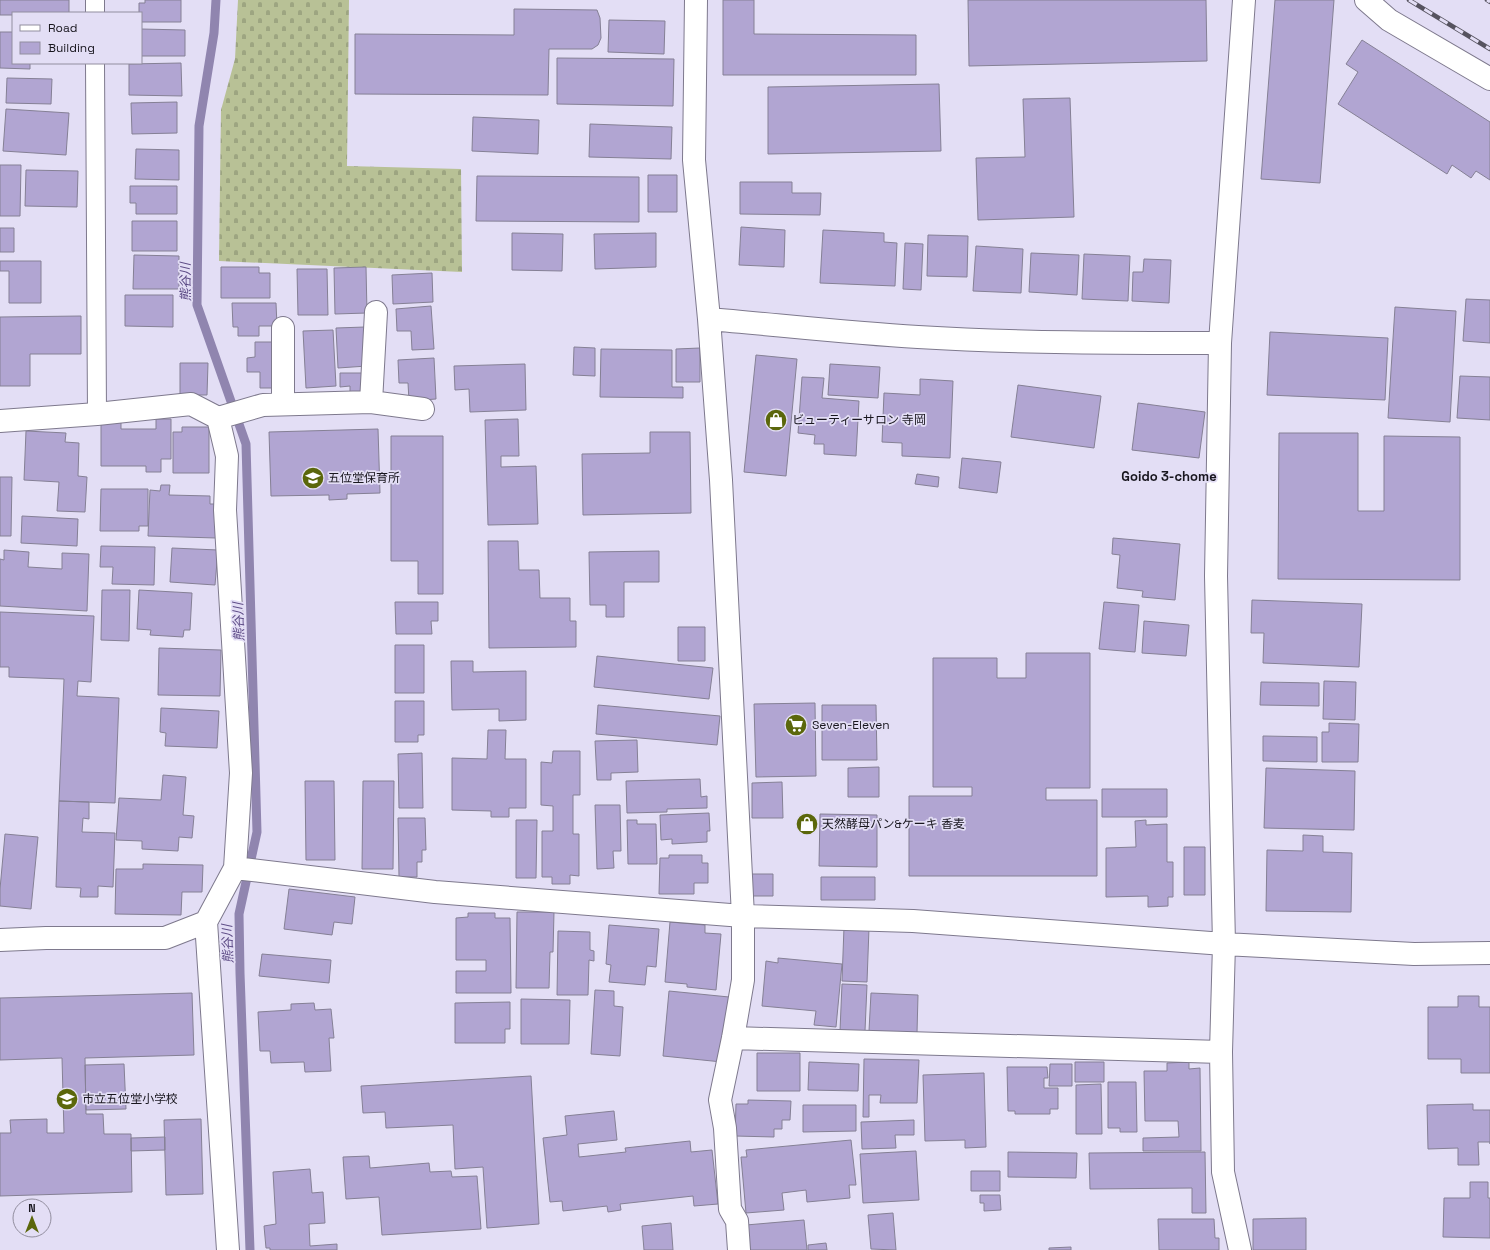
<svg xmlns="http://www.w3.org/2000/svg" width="1490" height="1250" font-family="'Space Grotesk','Noto Sans JP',sans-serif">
  <defs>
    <pattern id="cemetery-stones" width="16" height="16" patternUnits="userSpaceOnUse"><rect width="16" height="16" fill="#b8c196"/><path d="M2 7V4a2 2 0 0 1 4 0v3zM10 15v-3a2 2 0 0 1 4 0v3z" fill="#9da581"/></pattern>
  </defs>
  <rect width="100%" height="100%" fill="#e3def5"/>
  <path fill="url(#cemetery-stones)" d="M238,0H349L347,166L461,169L462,272L219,261L221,110L235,59Z"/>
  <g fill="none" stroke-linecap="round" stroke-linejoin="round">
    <path stroke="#9085af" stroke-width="9" d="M216,0L214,33L199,126L197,305L246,444L257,832L239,914L240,973L250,1250"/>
  </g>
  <path fill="#b1a5d2" stroke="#858095" d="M0,0H69V13H13V15H0Z
    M145,0H181V22H141V13H139V3H145Z
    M723,0H754V34L916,35V75H723Z
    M968,0H1206L1207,61L969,66Z
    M1275,0H1334L1320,183L1261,179Z
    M514,9L597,10L600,18L601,38L598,45L592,49H549L548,95L355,94V34L514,35Z
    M609,20L665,21L664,54L608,52Z
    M141,29L185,30V56H141Z
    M0,32H13V63H30V69L0,68Z
    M1362,40L1490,122V180L1476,171L1471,178L1452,165L1447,174L1338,104L1358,72L1346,64Z
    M557,58L674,59L673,106L557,104Z
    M181,63L182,96L129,95V64Z
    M7,78L52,79L51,104L6,103Z
    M939,84L941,151L768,154V87Z
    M1070,98L1074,217L978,220L976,158L1025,157L1023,99Z
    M177,102V133L132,134L131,103Z
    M6,109L69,113L66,155L3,151Z
    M473,117L539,120L538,154L472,151Z
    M590,124L672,127L671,159L589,157Z
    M136,149L179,150V180L135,179Z
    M0,165H21L20,216H0Z
    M26,170L78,171L77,207L25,206Z
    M648,175H677V212H648Z
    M477,176L639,177V222L476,221Z
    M740,182H792V193H821L820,215L740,214Z
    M130,186H177V214H136V203H130Z
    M132,221H177V251H132Z
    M741,227L785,230L784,267L739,265Z
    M0,228H14V252H0Z
    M823,230L884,233V242L897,243L895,286L820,283Z
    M512,233L563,234L562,271L512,270Z
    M656,233V267L595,269L594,234Z
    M928,235L968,236L967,277L927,276Z
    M905,243L923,244L921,290L903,289Z
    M976,246L1023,249L1021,293L973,291Z
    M1031,253L1079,255L1077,295L1029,292Z
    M1084,254L1130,256L1128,301L1082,299Z
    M134,255L179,256V289H133Z
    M1144,259L1171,260L1169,303L1132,301L1133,272H1143Z
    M0,261H41V303H9V271H0Z
    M221,267H259V273H270V298H221Z
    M366,267L367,313L335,314L334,268Z
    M297,269H327L328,315H298Z
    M432,273L433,302L393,304L392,275Z
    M125,295H173V327L125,326Z
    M1466,299L1490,300V343L1463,341Z
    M232,303H276L277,326H259V336H238V327H233Z
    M431,306L434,349L412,350L411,331H397L396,309Z
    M1395,307L1456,311L1450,422L1388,418Z
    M81,316V354H30V386H0V317Z
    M365,327L367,366L338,368L336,328Z
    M333,330L336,386L306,388L303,331Z
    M1270,332L1388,338L1385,400L1267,395Z
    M255,342H275L276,388H260V372H247V358L255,357Z
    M574,347L595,348V376L573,375Z
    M700,348V382H676V349Z
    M601,349L672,350V387H683V398L600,397Z
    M756,355L797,359L786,476L744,472Z
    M434,358L436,399L409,401L408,383H399L398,360Z
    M180,363H208L207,395H180Z
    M525,364L526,410L470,412L469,389L455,390L454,366Z
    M830,364L880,367L878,398L828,395Z
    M340,373H367L363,392H350V386L340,387Z
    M1460,376L1490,377V420L1457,418Z
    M802,377L824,378L822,398L859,401L856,456L824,454V444H814L815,435L798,433Z
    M920,379L953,381L950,458L902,456V443L882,442L884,393L920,395Z
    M1018,385L1101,396L1094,448L1011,437Z
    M1138,403L1205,412L1199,458L1132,450Z
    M156,419H171V459H161V472H146V466H101V421H121V429H156Z
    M518,419L519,456H501V467L536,466L538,524L488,525L485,420Z
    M182,427H209V473H173V432H182Z
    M378,429L380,493L347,494V499L329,500V495L271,496L269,432Z
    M26,431L66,433L65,442L79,443L78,476L87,477L85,512L57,511L59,482L24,480Z
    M650,432H690L691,513L583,515L582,454L650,453Z
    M1279,433H1358V511H1384V436L1460,437V580L1278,579Z
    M391,436H443V594H418V561H391Z
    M962,458L1001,462L997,493L959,488Z
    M917,474L939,477L938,487L915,484Z
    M0,477H12L11,536H0Z
    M161,485H170L169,495L210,496V504H217L216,538L148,536L150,490L160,491Z
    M101,489H148V526H139V531H100Z
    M22,516L78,519L77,546L21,543Z
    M1113,538L1180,544L1175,600L1142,597L1143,591L1117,588L1120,555L1112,554Z
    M488,541H518L519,570H539L540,598H570V621H576V647L489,648Z
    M101,546L155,547L154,585L112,584L113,567H100Z
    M172,548L218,550L215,585L170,582Z
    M4,550L29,552L28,567L62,569V553L89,554L87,611L0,606V559L4,560Z
    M659,551V582H624V617H606V605H590L589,552Z
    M102,590H130L129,641L101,640Z
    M139,590L192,593L190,630H184L183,637L150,635L151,630L137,629Z
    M1252,600L1362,604L1359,667L1263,663L1264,633H1251Z
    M395,602H438V621H431L432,634H396Z
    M1104,602L1139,605L1135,652L1099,649Z
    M0,612L94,616L91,682L78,681L77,696L119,698L115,803L59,801L64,679L9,677V667H0Z
    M1144,621L1189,625L1186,656L1142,653Z
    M678,627H705V661H678Z
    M395,645H424V693H395Z
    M159,648L221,650L220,696L158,695Z
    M1026,653H1090V788H1046V800H1097V876H909V796H972V787H933V658H997V678H1026Z
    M597,656L713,668L709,699L594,687Z
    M451,661H473V672L526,671V720L499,721V709L452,710Z
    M1324,681L1356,682L1355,720L1323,719Z
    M1261,682L1319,683V706L1260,705Z
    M395,701H424V735H418V742H395Z
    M815,703L816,776L756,777L754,704Z
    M598,705L720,716L717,745L596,734Z
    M822,705H876L877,760H822Z
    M161,708L219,711L217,748L165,746L166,733L160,732Z
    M1329,723L1359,724L1358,762H1322V732H1329Z
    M488,730H506L505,759H526V808H509V817H491V811L452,810V758L487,759Z
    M1263,736L1317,737V762L1263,761Z
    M637,740L638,772L611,773V780H597L595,741Z
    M553,751H580V795H573V834H579V876L570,875V884H552V877H542V831H553V806L541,805V762L552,763Z
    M422,753L423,808H399L398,754Z
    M879,767V797H848V768Z
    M1266,768L1355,771L1354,830L1264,828Z
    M163,775L186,777L183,815L194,816L192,838L179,837L178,851L142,849V841L116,840L119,798L161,800Z
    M700,779L701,797L707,796V808L667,809V812L627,813L626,781Z
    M305,781H334L335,860H306Z
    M363,781H394L393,869H362Z
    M782,782L783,818H752V783Z
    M1102,789H1167V817H1102Z
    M59,801L89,802V819L83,818L82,832L115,833L113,887L98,886V897H80L81,888L56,887Z
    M595,805H620L621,851H613L614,868L597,869Z
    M709,813L710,831H707V842L672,844V839L661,840L660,815Z
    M820,814L877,815V867L819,866Z
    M398,818H425L426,850H422V862H417V877H399Z
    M516,820H537L536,878H516Z
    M627,820H637V824H656L657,864H628Z
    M1146,820V825L1167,824V862H1173V897H1168V906L1148,907V896L1106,897V848L1136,847L1135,821Z
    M5,834L38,837L31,909L0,906V889Z
    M1303,835L1323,836V852L1352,853L1351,912L1266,911L1267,850L1303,851Z
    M1184,847H1205V895H1184Z
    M669,855H702V863H708V883H694V894H659L660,858H669Z
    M143,864L203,865L202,892H182L181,915L115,914L116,869H143Z
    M749,874H773V896H749Z
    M821,877H875V900H821Z
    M289,889L355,897L352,924L334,922L332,935L284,929Z
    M517,912H554L553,952H550L549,988H516Z
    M468,913H495V918H510L511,993H456V971H486V960H456V918L468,917Z
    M670,922L705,925V933L721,934L716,990L687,987V984L665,982Z
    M609,925L659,929L656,967L647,966L645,985L609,982L611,965L606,964Z
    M844,927L869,928L867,982L842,981Z
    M558,931L590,932V950L594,951V961L589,960L588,995H557Z
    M262,954L331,960L329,983L259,976Z
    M778,958L842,964L836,1027L814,1025L816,1011L762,1006L766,961L778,963Z
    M842,984L867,985L865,1031H840Z
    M595,990L614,991V1006L623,1007L620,1056L591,1054Z
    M669,991L729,997L722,1062L663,1056Z
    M192,993L194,1055L85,1058L86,1114H103L104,1134H131L132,1192L0,1196V1133H11L10,1120L47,1119V1133H64L62,1058L0,1060V998Z
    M871,993L918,995L917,1033L869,1031Z
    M1458,996H1479V1007H1490V1073H1461V1059H1428V1007H1458Z
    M521,999L570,1000L569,1044H521Z
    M510,1002V1029H505V1043H455V1003Z
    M314,1003L315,1010L331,1009L334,1038H329L331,1071L305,1072L304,1062L271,1063L270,1051H260L258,1012L291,1010V1004Z
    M757,1053H800V1091H757Z
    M864,1059L919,1060L917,1103H880L881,1095H869V1117H863Z
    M809,1062L859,1064L858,1091L808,1090Z
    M1075,1062H1104V1082H1075Z
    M1189,1062V1069L1200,1068L1201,1151H1143V1138L1179,1137L1178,1121H1145L1144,1071H1167V1063Z
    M124,1064L126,1109L86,1110L85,1065Z
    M1050,1064H1072V1086H1049Z
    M1007,1067H1047L1048,1078H1044V1088H1058V1109H1050V1114H1015V1111H1008Z
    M984,1073L986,1147L965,1148V1140L925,1141L923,1075Z
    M531,1076L539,1224L487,1228L483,1167L455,1169L453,1125L386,1128L385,1112L363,1113L361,1086Z
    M1108,1082H1136L1137,1132H1120V1128H1108Z
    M1101,1084L1102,1134H1076V1085Z
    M748,1100L791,1101L790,1120H782V1129H774V1137L735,1136L736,1104H748Z
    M1473,1104V1110H1490V1144V1142H1478L1479,1165H1458V1148L1428,1149L1427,1105Z
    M803,1105H856V1131L803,1132Z
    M614,1111L617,1140L578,1144L579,1157L626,1152L625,1148L690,1141L691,1152L712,1150L718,1204L694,1206L693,1196L620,1204L621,1210L608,1212L607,1206L563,1211L562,1201L550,1202L543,1138L567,1135L565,1116Z
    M201,1119L203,1194L166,1195L164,1120Z
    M914,1120V1135H895L896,1148L862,1149L861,1122Z
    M165,1137V1150L131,1151V1138Z
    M851,1140L856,1185H849L850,1198L807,1202L806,1190L782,1193L784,1210L746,1213L741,1157H747L746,1150Z
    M916,1151L919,1200L863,1203L860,1154Z
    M1008,1152L1077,1153L1076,1178L1008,1177Z
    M1205,1152L1206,1213H1192V1188L1090,1189L1089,1153Z
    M369,1156L370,1168L429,1163L430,1172L451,1171L452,1177L477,1176L481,1229L382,1235L379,1197L346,1199L343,1157Z
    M310,1169L312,1193L323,1192L325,1223L309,1224L310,1246L337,1244V1250H270V1248H266L264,1226L276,1224L273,1172Z
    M971,1171H1000V1191H971Z
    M1470,1182H1488V1198H1490V1238L1443,1237L1444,1198H1470Z
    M980,1195H1000L1001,1210L984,1211V1203H980Z
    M893,1213L896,1250L871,1249L868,1215Z
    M1306,1218V1250H1253V1219Z
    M1158,1219H1214L1215,1238H1219V1250H1159Z
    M804,1220L807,1250H748L746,1225Z
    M671,1223L673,1250H644L642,1226Z
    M826,1243L827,1250H808V1245Z
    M1071,1247V1250H1049V1248Z"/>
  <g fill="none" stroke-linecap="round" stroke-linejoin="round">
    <g stroke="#7e798d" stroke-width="20">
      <path id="service" d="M95,0V13
        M95,63L97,414"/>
    </g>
    <g stroke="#7e798d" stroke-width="24">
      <path id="minor" d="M696,0L694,160L709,319L721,480L743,916V980L733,1038L720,1100L725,1128L730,1209L737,1221L739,1250
        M1366,0L1389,20L1490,79
        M709,319C779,325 848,333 918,337C1018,343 1119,343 1220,343
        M283,328V404
        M371,402L376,312
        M0,421L97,414L191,404L218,418L263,405L371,402L423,409
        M235,868L435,892L743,916L913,921L1224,944L1414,954L1490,953
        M206,922L228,1250
        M0,940L46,938H165L206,922L235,868L241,773L225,510L227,456L218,418
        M733,1038L1221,1052
        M1240,1250L1223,1172L1221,1052L1224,944L1216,576L1220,343L1244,0"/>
    </g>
    <use href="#service" stroke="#fff" stroke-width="18"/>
    <use href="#minor" stroke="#fff" stroke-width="22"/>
    <g stroke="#56535f" stroke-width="4.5">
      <path id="rail" d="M1409,0L1490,49
        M1487,0L1490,2"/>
    </g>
    <use href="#rail" stroke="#e3def5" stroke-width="3" stroke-dasharray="9" stroke-linecap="butt"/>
  </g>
  <defs>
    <g id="shop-disc" transform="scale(1.15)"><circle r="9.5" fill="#5b670b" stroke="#e3def5"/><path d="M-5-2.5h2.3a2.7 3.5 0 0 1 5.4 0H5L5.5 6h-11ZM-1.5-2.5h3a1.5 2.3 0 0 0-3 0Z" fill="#fff"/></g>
    <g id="school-disc" transform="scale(1.15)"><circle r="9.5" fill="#5b670b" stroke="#e3def5"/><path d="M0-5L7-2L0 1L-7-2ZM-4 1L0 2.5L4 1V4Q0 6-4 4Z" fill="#fff"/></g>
    <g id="supermarket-disc" transform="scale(1.15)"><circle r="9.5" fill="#5b670b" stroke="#e3def5"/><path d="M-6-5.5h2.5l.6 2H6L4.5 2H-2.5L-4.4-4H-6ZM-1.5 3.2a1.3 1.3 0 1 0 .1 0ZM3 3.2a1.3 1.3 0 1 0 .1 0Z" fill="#fff"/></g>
  </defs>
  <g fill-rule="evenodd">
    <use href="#shop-disc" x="776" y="420"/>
    <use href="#school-disc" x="313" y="478"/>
    <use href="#supermarket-disc" x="796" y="725"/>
    <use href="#shop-disc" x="807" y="824"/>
    <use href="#school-disc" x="67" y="1099"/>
  </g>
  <g text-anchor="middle" stroke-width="3.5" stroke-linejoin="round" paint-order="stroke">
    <g font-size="12" fill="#18161e" stroke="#e3def5" text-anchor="start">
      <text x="792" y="424">ビューティーサロン 寺岡</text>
      <text x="328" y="482">五位堂保育所</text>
      <text x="812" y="729">Seven-Eleven</text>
      <text x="822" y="828">天然酵母パン&amp;ケーキ 香麦</text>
      <text x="82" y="1103">市立五位堂小学校</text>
    </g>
    <g font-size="13" font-style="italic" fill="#5c4a85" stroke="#e3def5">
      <text transform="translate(185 282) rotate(-91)" y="5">熊谷川</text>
      <text transform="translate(238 622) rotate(-92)" y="5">熊谷川</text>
      <text transform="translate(227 944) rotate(-92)" y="5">熊谷川</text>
    </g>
    <g font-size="13" font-weight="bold" fill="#18161e" stroke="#e3def5">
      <text x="1169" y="481">Goido 3-chome</text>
    </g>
  </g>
  <rect x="12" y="12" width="130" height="52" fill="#e3def5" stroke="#928e9f"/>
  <rect x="20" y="25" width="20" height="6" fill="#ffffff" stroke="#928e9f"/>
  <text x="48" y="32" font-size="12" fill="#18161e">Road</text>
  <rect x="20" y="42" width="20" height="12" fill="#b1a5d2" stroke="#928e9f"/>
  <text x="48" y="52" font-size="12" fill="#18161e">Building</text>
  <g transform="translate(32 1218)"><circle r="19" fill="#e3def5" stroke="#928e9f"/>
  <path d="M0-3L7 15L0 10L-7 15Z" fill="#5b670b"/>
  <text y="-6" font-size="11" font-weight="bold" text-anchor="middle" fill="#18161e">N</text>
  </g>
</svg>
